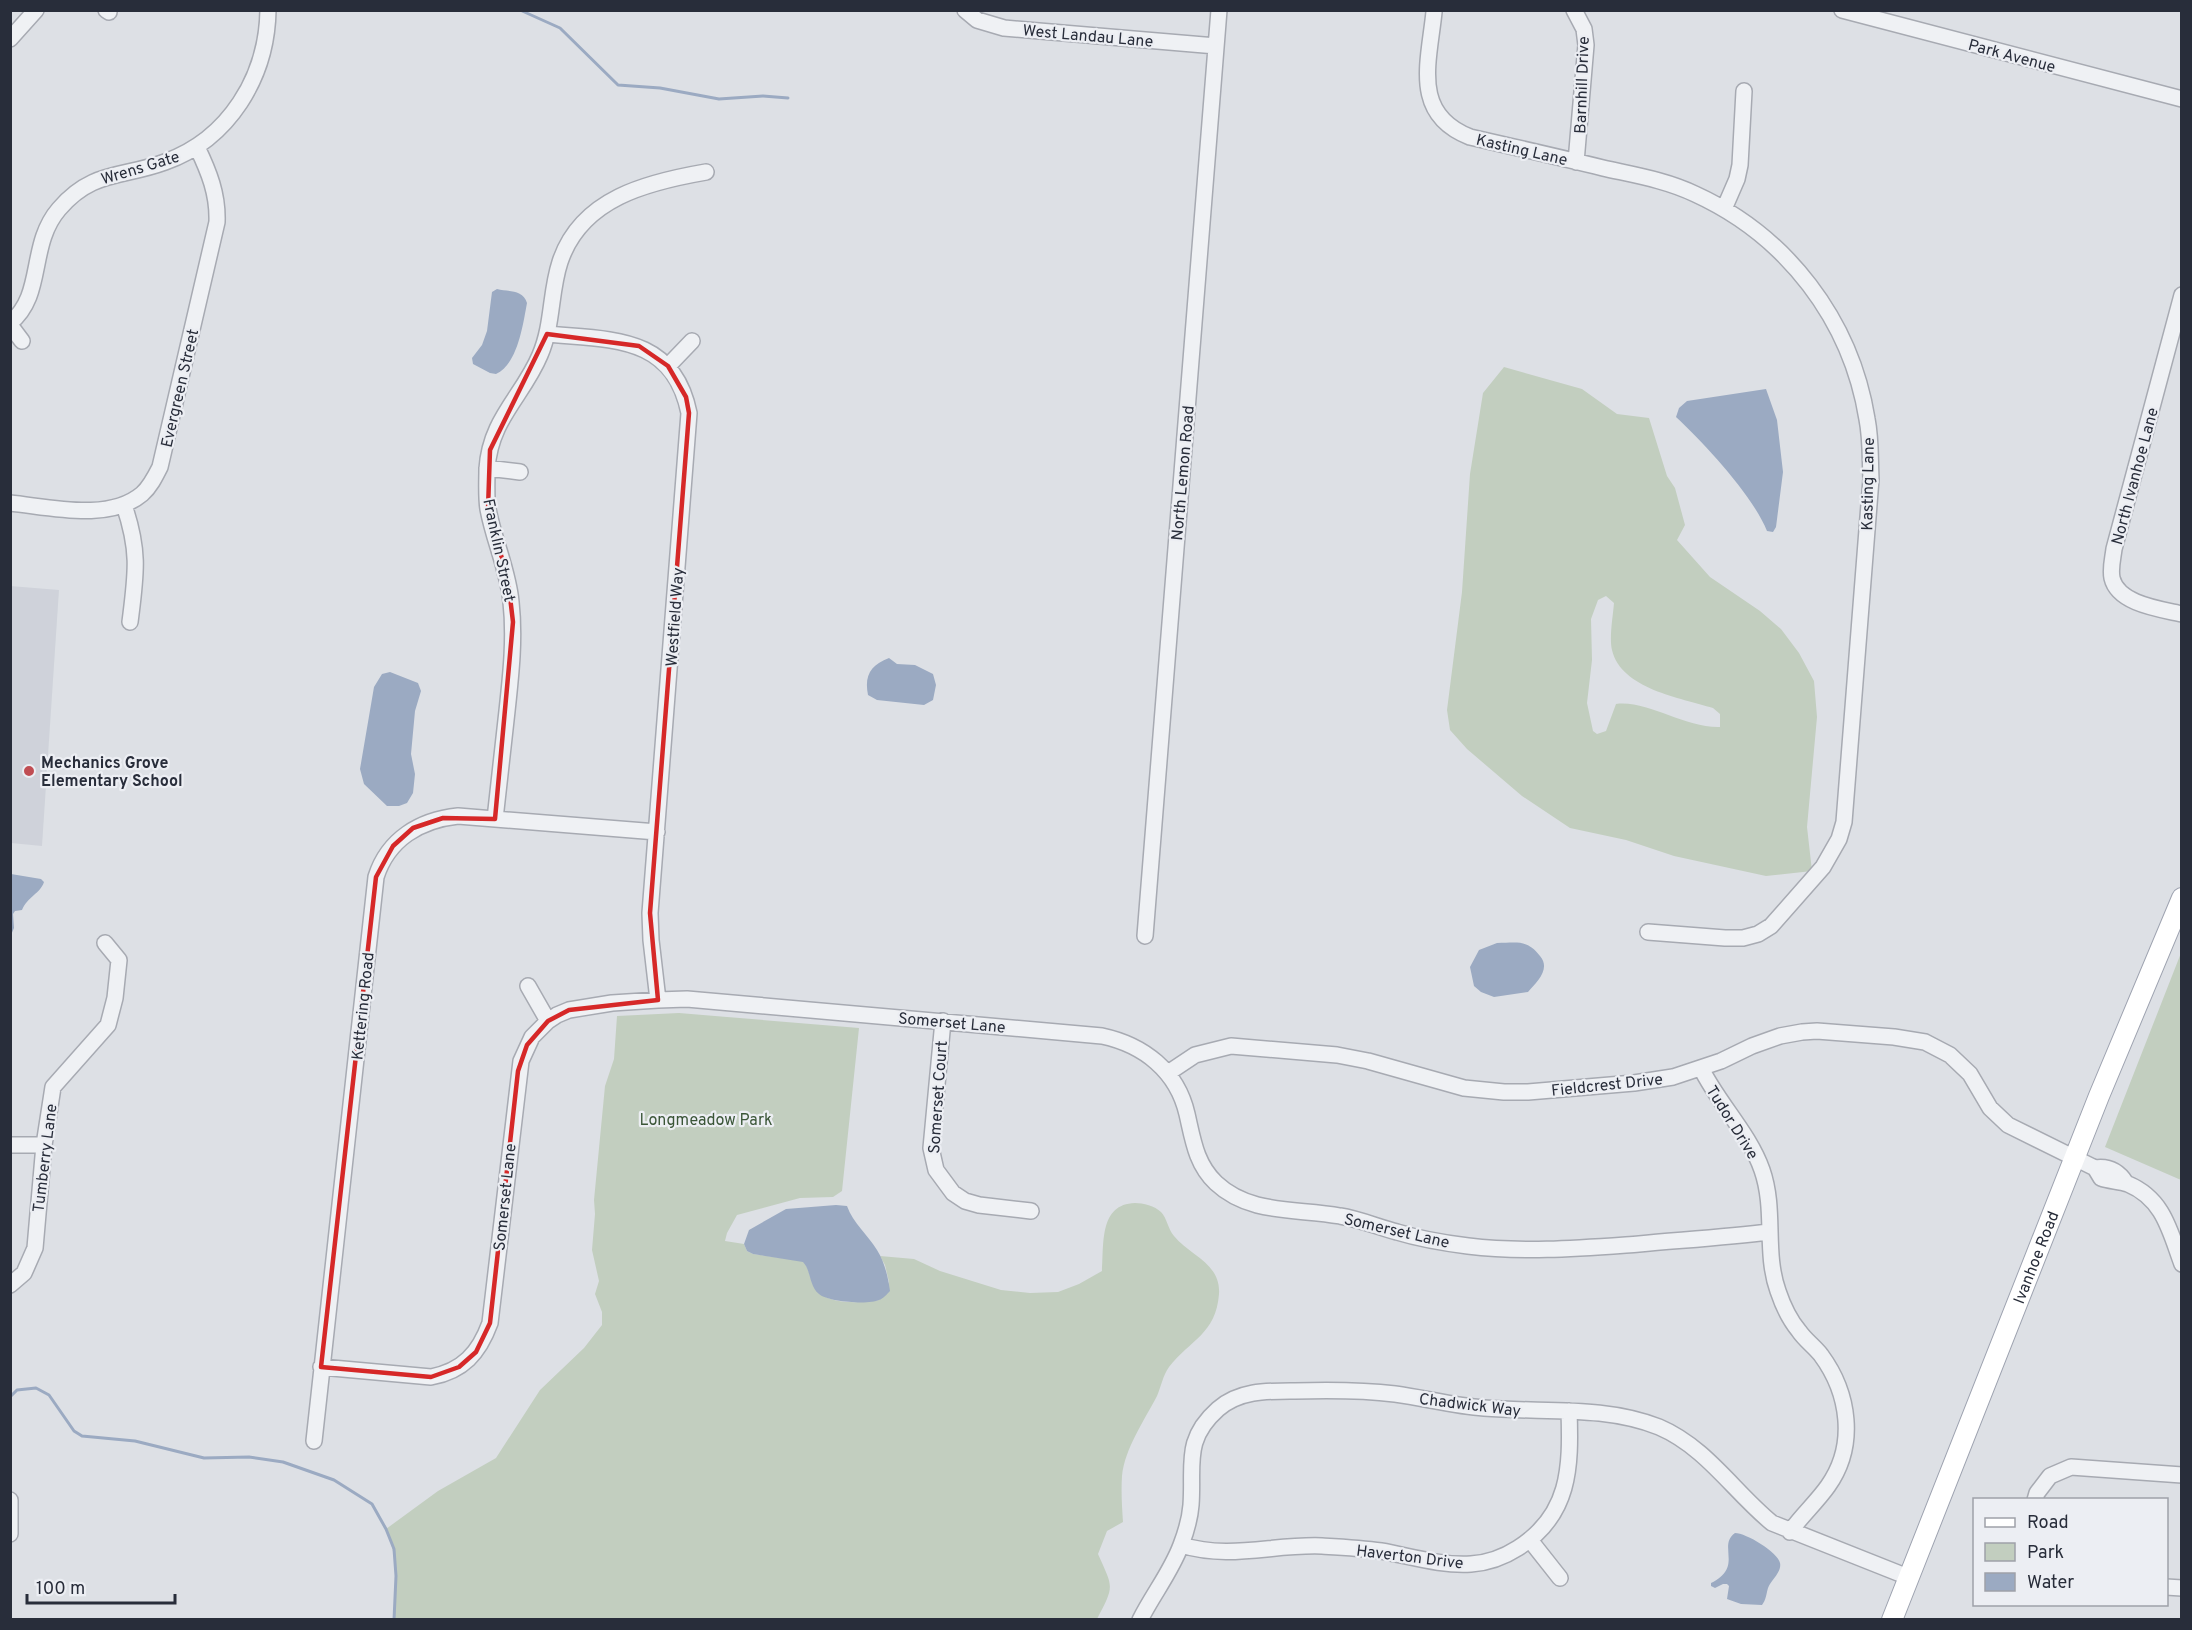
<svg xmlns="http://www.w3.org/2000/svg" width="2192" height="1630" font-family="Overpass,sans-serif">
  <rect width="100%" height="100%" fill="#dde0e5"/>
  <path fill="#cfd2da" d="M10,586L59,590L42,846L11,843Z"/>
  <path fill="#c2cebf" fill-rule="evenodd" d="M1504,367L1582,389L1617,414L1649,418L1667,476L1675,488L1685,525L1677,540L1710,577L1760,611L1781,629L1799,653L1814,681L1817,717L1807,827L1812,871L1766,876L1674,856L1626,840L1570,828L1522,796L1467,749L1450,730L1447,710L1462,592L1470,474L1483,393ZM1606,596L1614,603C1613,616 1609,638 1612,650C1621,689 1681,698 1713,708L1720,714V727C1684,728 1648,700 1616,704L1606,731L1597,734L1593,731L1587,703L1592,660L1591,619L1598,600Z
    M2181,953L2182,1180H2181L2105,1147Z
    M679,1013L859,1028L842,1191L833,1197L800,1198L737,1215L727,1233L725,1241L744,1244L747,1251L753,1254L803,1261C809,1268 810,1278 814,1286C825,1306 860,1303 879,1300L889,1282L885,1265L880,1256L914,1259L940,1271L1001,1290L1030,1293L1058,1292L1079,1284L1102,1271C1104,1244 1099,1204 1135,1203C1143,1203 1155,1206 1161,1212C1167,1218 1168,1229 1174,1236C1190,1256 1221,1263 1219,1294C1216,1334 1190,1340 1169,1367C1163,1375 1161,1387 1157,1396C1144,1421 1125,1448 1122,1476C1121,1491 1122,1507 1123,1522L1107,1531L1098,1554C1113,1588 1115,1585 1097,1619H394C396,1586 399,1560 386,1529L438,1491L496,1458L540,1390L584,1348L602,1325V1312L595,1294L599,1281L592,1250L595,1214L594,1200L605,1086L614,1059L617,1016Z"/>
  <path fill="#9baac2" d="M497,289C508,292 523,289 527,303C523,324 518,364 496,374L490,373L473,364L472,358L482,345L487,331L492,292Z
    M1766,389L1777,420L1783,472L1776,527L1773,532L1767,531C1753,496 1705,444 1676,417L1679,408L1687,401Z
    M889,658L897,664L915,665L933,674L936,685L933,700L924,705L877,700L868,695C864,675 871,665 889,658Z
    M390,672L418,683L421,691L415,711L411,754L415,774L413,793L407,803L399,806H387L364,784L360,769L374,687L382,674Z
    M11,874L41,879L44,882C40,894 28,896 22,910L15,911L13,914L14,928L11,935Z
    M1497,943C1517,943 1527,939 1540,956C1551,969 1537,982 1528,992L1494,997L1481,992L1474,986L1470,967L1479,950Z
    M836,1205L847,1206C853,1223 868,1235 877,1250C885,1263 888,1277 890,1291C887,1294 883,1299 879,1300C869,1305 828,1302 819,1294C809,1286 811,1270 803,1262L753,1254L747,1251L744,1244L749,1230L786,1209Z
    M1735,1533C1746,1533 1778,1552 1780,1563C1782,1572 1771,1580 1768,1588C1766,1595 1766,1600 1762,1605L1741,1604L1727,1599L1729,1586L1727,1584H1723L1715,1588L1711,1586V1583C1744,1567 1717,1546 1735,1533Z"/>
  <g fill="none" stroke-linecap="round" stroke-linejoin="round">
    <path stroke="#9baac2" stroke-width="3" d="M520,10L560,28L618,85L660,88L719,99L763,96L788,98
      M10,1397L17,1390L36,1388L49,1395L74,1431L82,1436L135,1441L204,1458L249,1457L283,1462L334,1480L372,1504L386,1529L394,1549L396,1576L394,1620"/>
    <g stroke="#a7aab2" stroke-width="18">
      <path id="minor" d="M106,10L109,12
        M965,10L977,20L1004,28L1216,46
        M1574,10L1584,29L1586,45L1576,162
        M1842,10L2182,99
        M1434,12C1429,62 1411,114 1470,137C1514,147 1558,157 1603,168C1634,175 1666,180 1695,194C1787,236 1851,320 1867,419C1871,439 1870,459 1871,479L1844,822L1839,839L1823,867L1771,926L1758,934L1743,938H1725L1648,932
        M10,39L36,10
        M1724,209L1737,179L1740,165L1744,91
        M2182,295L2114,549C2113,558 2110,568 2112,578C2118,604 2160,609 2182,614
        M10,323C45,295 28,245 59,209C92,170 122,178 165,162C229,139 267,77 268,10
        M10,325L22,341
        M547,334C612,340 673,335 689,413L650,913L651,940L658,1000
        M668,366L692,341
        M487,468L520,472
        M10,503C50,507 109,522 142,494C150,487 155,477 160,467L217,222C218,194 209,172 197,147
        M124,505C140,552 136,574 130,622
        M495,819C499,783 503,747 507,711C511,674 515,638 511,602C508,570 494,541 488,509C486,497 487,481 487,469C490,419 523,396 540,355C553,325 550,292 560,262C581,198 648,182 706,172
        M1145,936L1219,10
        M528,986L548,1021
        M943,1021L931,1148L936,1170L953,1193L965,1201L979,1205L1031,1211
        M1701,1068C1718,1103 1749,1133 1762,1170C1776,1210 1764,1252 1778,1291C1783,1306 1789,1319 1799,1331C1805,1340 1814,1346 1821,1355C1849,1393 1857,1445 1828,1486C1816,1503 1801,1516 1790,1532
        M1168,1073L1195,1055L1231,1046L1337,1055L1368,1061L1464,1088L1504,1092H1528L1634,1083L1673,1077L1721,1061L1752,1046L1780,1036L1802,1032L1817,1031L1894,1037L1925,1042L1950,1055L1970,1074L1990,1108L2008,1125L2095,1168C2109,1166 2119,1172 2126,1183
        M10,1145H44
        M2095,1168L2101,1178C2109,1181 2120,1181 2128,1184C2164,1199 2170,1232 2182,1264
        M10,1285L24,1273L35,1248L44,1145L53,1087L108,1025L115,998L119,960L105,943
        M321,1367L431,1377C463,1371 479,1353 490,1323L521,1061L532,1037L548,1021L557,1015L569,1010L612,1003L658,1000L687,999L1102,1036C1144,1045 1177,1071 1187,1114C1193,1140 1196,1164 1216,1183C1250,1215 1297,1208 1340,1216C1359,1219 1378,1227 1397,1232C1420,1239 1444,1243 1468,1246C1525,1253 1582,1248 1639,1244C1683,1240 1727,1237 1770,1232
        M314,1441L376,877C388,839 420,820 458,816L657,832
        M10,1500V1534
        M2035,1500L2037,1493L2050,1476L2071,1467L2182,1475
        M1530,1540L1560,1578
        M1181,1545C1231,1560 1272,1544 1322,1546C1341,1547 1362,1548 1381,1551C1410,1556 1441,1566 1471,1564C1487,1563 1504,1557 1518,1548C1570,1515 1571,1468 1569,1411
        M2166,1587L2182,1588
        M1140,1620C1153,1594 1171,1572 1181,1545C1186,1532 1190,1518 1191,1505C1194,1465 1183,1440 1218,1409C1240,1390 1268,1391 1295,1391C1329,1390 1362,1390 1395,1394C1425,1398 1454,1406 1484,1408C1543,1413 1604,1405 1659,1427C1706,1447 1734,1492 1772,1523L1908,1577"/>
    </g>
    <g stroke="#9ea3b0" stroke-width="22">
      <g id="major">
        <path id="s1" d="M1892,1620L2099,1096L2182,898"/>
      </g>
    </g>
    <use href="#minor" stroke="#eff1f4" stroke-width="15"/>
    <use href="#major" stroke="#fff" stroke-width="20"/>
  </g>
  <path fill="none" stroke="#d62828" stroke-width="4.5" stroke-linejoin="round" d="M547,334L639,346L668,366L686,397L689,413L650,913L658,1000L569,1010L548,1021L527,1045L518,1071L490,1323L476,1352L459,1367L431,1377L321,1367L376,877L393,846L413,828L443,818L495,819L513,622L508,580L488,509L490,450Z"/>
  <circle fill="#c04d53" stroke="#eceef3" stroke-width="2" cx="29" cy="771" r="6"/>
  <g text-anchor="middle" stroke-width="4.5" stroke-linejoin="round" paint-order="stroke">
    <g font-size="16" fill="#282d3a" stroke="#eceef3">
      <text transform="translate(1088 35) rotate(5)" y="6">West Landau Lane</text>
      <text transform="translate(2012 55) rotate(15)" y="6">Park Avenue</text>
      <text transform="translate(1581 85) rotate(-88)" y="6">Barnhill Drive</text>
      <text transform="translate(1522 149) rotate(13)" y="6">Kasting Lane</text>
      <text transform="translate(140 167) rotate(-17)" y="6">Wrens Gate</text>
      <text transform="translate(179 388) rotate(-77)" y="6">Evergreen Street</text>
      <text transform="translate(1182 473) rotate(-85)" y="6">North Lemon Road</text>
      <text transform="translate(2134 476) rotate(-75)" y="6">North Ivanhoe Lane</text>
      <text transform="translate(1867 484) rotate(-89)" y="6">Kasting Lane</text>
      <text transform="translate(500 550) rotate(78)" y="6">Franklin Street</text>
      <text transform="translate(674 617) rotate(-86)" y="6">Westfield Way</text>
      <text transform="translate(362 1006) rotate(-84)" y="6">Kettering Road</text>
      <text transform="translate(952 1022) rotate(5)" y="6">Somerset Lane</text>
      <text transform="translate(1607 1084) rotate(-6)" y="6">Fieldcrest Drive</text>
      <text transform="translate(937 1097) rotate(-86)" y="6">Somerset Court</text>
      <text transform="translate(1733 1122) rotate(58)" y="6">Tudor Drive</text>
      <text transform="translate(44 1158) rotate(-83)" y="6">Tumberry Lane</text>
      <text transform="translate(504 1197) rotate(-84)" y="6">Somerset Lane</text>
      <text transform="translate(1397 1230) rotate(13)" y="6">Somerset Lane</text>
      <text dy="6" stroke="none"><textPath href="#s1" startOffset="390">Ivanhoe Road</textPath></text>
      <text transform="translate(1470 1404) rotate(7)" y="6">Chadwick Way</text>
      <text transform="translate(1410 1556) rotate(7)" y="6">Haverton Drive</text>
    </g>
    <g font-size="16" font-weight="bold" fill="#282d3a" stroke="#eceef3" text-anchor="start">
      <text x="41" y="768">Mechanics Grove<tspan x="41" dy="18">Elementary School</tspan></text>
    </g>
    <g font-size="16" fill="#3a5537" stroke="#eceef3">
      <text x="706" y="1125">Longmeadow Park</text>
    </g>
  </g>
  <rect width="2192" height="1630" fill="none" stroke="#282d3a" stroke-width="24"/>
  <rect x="1973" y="1498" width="195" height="108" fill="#eceef3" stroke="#9ea1a9" stroke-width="1.5"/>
  <rect x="1985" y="1518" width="30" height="9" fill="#ffffff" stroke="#9ea1a9" stroke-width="1.5"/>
  <text x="2027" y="1528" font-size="18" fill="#282d3a">Road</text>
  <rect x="1985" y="1543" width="30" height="18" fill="#c2cebf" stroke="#9ea1a9" stroke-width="1.5"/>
  <text x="2027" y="1558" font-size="18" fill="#282d3a">Park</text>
  <rect x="1985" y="1573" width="30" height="18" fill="#9baac2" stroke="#9ea1a9" stroke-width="1.5"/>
  <text x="2027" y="1588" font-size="18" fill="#282d3a">Water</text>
  <path d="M27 1594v9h148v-9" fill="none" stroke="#282d3a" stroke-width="3"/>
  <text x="36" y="1594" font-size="18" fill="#282d3a" stroke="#eceef3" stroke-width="4.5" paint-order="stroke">100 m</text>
</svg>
